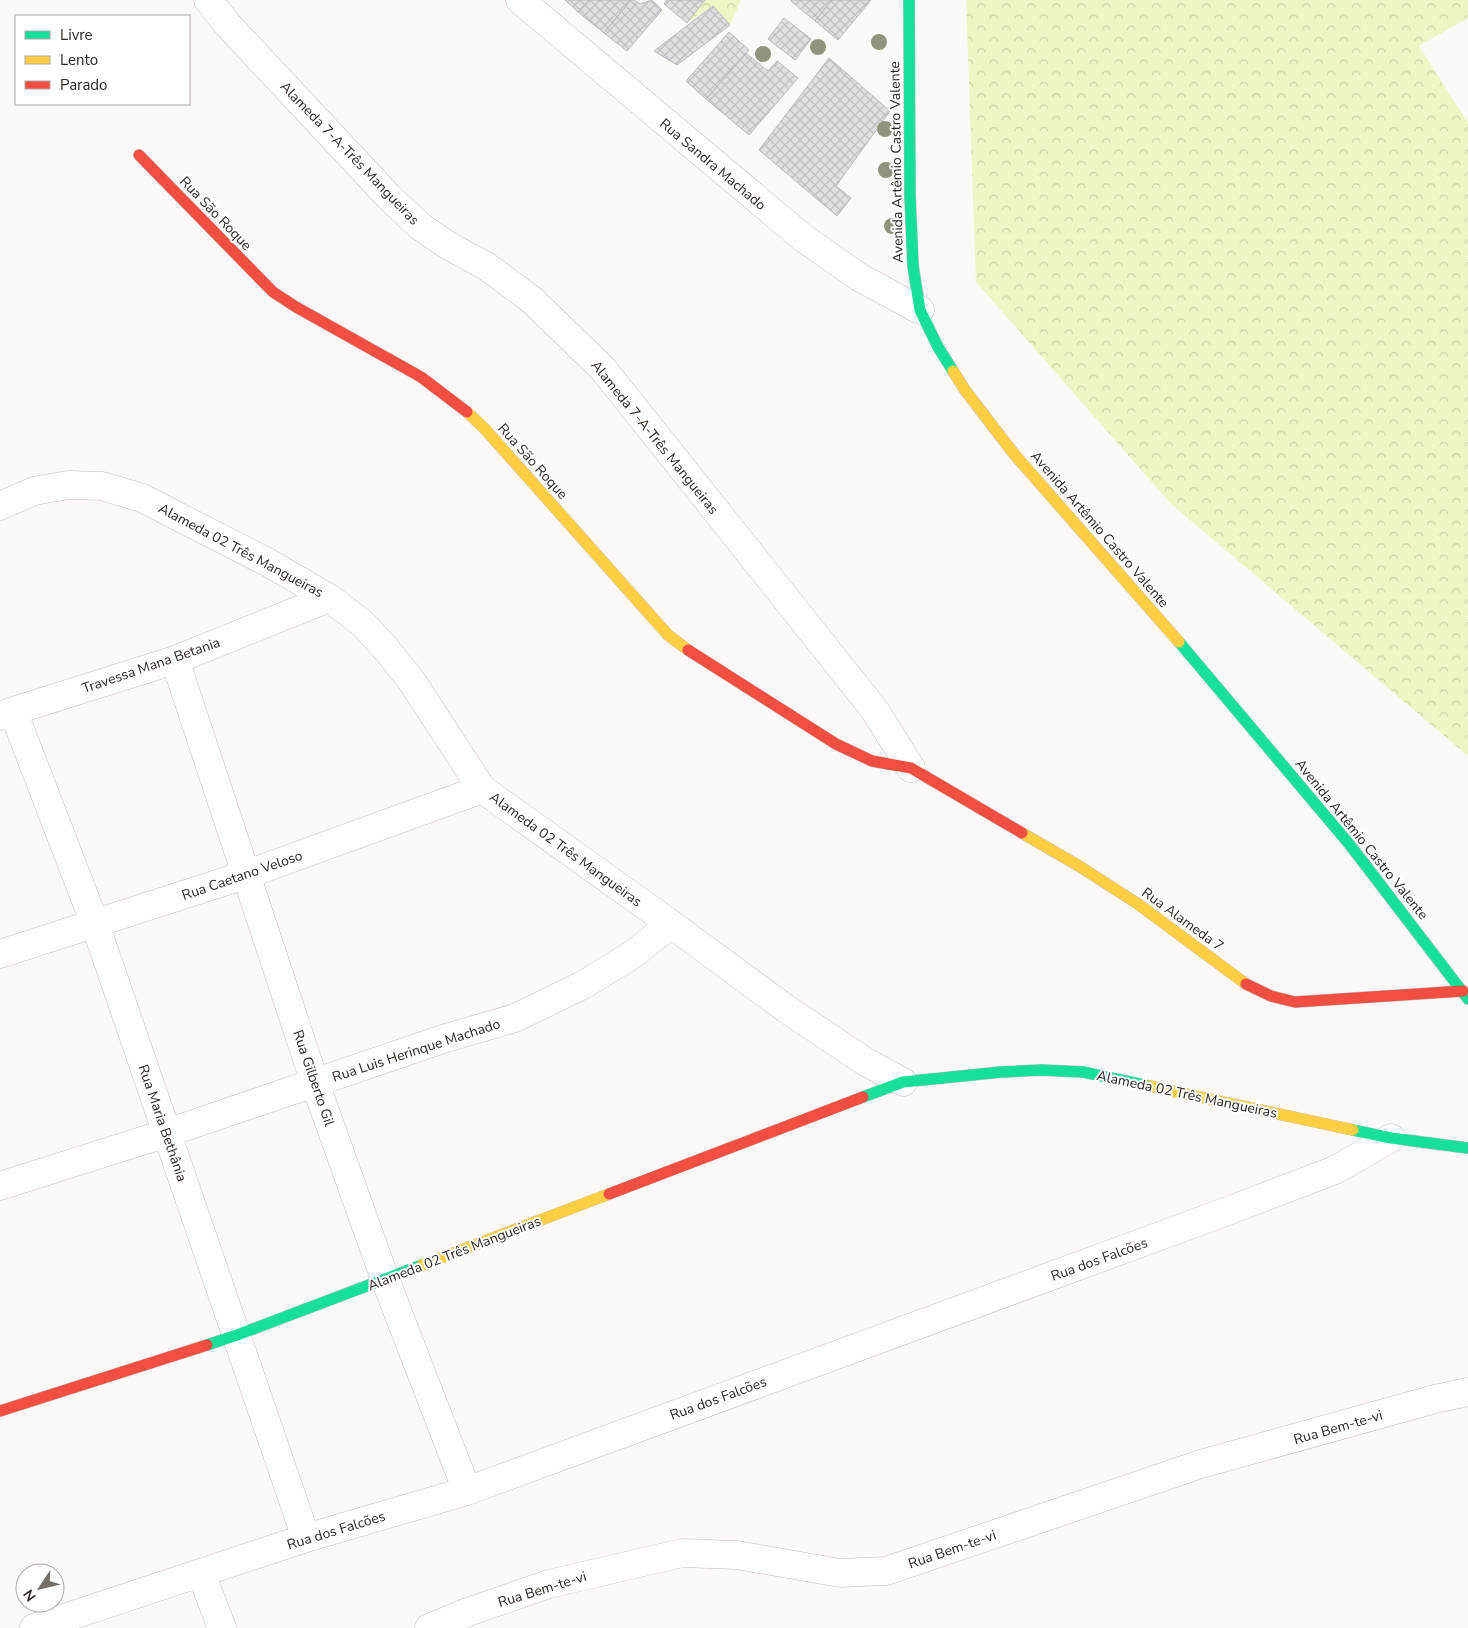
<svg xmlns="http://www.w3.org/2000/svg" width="1468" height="1628" font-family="'Nunito Sans',sans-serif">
  <defs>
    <pattern id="forest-crowns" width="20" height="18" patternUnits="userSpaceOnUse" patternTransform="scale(1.25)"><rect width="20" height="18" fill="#eff5c4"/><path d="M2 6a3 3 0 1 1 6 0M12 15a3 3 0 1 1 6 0" fill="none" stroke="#cdd2a8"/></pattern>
    <pattern id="building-cross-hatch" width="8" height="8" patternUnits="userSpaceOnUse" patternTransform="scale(1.25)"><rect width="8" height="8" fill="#e2dee2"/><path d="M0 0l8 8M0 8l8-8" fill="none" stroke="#c2bec1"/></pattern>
  </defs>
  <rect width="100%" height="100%" fill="#fcf9f8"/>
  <path fill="url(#forest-crowns)" d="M705,0H741L730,25L713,6L687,23Z
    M966,0H1468V18L1419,46L1468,123V756L1170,503L976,282Z"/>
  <path fill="url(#building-cross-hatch)" stroke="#bcb8bc" d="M565,0H589L578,12Z
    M589,0H631L604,33L578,12Z
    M631,0H634L640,4L652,0L662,10L627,51L604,33Z
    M667,0H705L687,23L664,4Z
    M792,0H832L815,21L791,1Z
    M832,0H871L838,40L815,21Z
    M713,6L730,25L677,65L654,51Z
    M784,18L811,39L795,60L768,39Z
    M729,32L749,50L706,99L686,81Z
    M746,53L768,71L777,61L798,78L749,135L706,99Z
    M829,58L890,111L836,186L851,198L837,216L759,150Z"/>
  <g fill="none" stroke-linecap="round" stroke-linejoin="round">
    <g stroke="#c4bebb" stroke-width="29">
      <path id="street" d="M208,0L228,25L389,197L421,227L449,246L486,266L532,300L603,369L874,709L911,768
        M520,0L802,237L859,277L920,310
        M0,506L34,491L68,485L102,486L142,498L269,563L329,598L362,623L387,650L411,680L482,789L671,924L785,1008L866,1062L903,1082
        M175,660L315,1083L385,1279L467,1491
        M13,711L95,924L306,1538
        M0,716L13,711L175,660L329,598
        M0,954L245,875L482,789
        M0,1186L167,1133L443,1039L515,1018L583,985L632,955L671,924
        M201,1573L222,1628
        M34,1628L306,1538L467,1491L1225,1212L1335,1170L1391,1138
        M429,1628L468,1612L549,1584L682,1553L737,1555L840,1573L886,1571L1201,1464L1435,1399L1468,1392"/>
    </g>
    <g stroke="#c4bebb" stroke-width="12">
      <path id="fast" d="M909,0L910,196L913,266L920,310L938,347L953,371
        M1179,642L1350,845L1468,999
        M863,1097L903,1082L1001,1072L1042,1070L1083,1072L1149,1086
        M1353,1130L1391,1138L1468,1148
        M207,1345L237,1335L422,1265"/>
    </g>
    <g stroke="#c4bebb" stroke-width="12">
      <path id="slow" d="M953,371L965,390L1014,454L1179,642
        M467,412L484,428L668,635L688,650
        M1022,833L1079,866L1138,904L1246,984
        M1149,1086L1353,1130
        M422,1265L609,1194"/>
    </g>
    <g stroke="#c4bebb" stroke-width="12">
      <path id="jam" d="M139,155L273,292L296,307L421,377L467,412
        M688,650L836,744L872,761L911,768L1022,833
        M1246,984L1271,996L1295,1002L1463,991
        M609,1194L863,1097
        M0,1411L207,1345"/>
    </g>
    <use href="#street" stroke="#fffefe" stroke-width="28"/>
    <use href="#fast" stroke="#16e098" stroke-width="11"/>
    <use href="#slow" stroke="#ffcf43" stroke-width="11"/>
    <use href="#jam" stroke="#f24e42" stroke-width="11"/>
  </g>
  <g fill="#91937e">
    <circle cx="879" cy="42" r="8"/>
    <circle cx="818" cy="47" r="8"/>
    <circle cx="763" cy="54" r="8"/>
    <circle cx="885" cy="129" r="8"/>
    <circle cx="886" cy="170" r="8"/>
    <circle cx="892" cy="226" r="8"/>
  </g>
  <g text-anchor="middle" stroke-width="4" stroke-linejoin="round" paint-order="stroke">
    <g font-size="14" fill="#2d241f" stroke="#fff">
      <text transform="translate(350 153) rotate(46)" y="5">Alameda 7-A-Três Mangueiras</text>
      <text transform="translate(896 162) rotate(-91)" y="5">Avenida Artêmio Castro Valente</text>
      <text transform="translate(713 164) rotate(40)" y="5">Rua Sandra Machado</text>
      <text transform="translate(216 213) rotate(46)" y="5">Rua São Roque</text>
      <text transform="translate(655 437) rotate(51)" y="5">Alameda 7-A-Três Mangueiras</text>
      <text transform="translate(533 461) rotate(48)" y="5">Rua São Roque</text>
      <text transform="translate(1100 529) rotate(49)" y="5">Avenida Artêmio Castro Valente</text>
      <text transform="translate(241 550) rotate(28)" y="5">Alameda 02 Três Mangueiras</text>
      <text transform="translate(151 665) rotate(-19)" y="5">Travessa Mana Betania</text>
      <text transform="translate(1362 839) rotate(51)" y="5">Avenida Artêmio Castro Valente</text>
      <text transform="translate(566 849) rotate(36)" y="5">Alameda 02 Três Mangueiras</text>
      <text transform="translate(242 875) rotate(-19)" y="5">Rua Caetano Veloso</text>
      <text transform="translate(1183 919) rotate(36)" y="5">Rua Alameda 7</text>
      <text transform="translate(416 1050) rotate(-18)" y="5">Rua Luis Herinque Machado</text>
      <text transform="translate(314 1078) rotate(71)" y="5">Rua Gilberto Gil</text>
      <text transform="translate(1187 1094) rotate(12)" y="5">Alameda 02 Três Mangueiras</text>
      <text transform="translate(163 1123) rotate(71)" y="5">Rua Maria Bethânia</text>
      <text transform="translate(454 1253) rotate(-21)" y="5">Alameda 02 Três Mangueiras</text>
      <text transform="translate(1099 1259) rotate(-20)" y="5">Rua dos Falcões</text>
      <text transform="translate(718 1398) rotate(-20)" y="5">Rua dos Falcões</text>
      <text transform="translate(1338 1427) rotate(-16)" y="5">Rua Bem-te-vi</text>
      <text transform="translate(336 1530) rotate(-17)" y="5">Rua dos Falcões</text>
      <text transform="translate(952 1549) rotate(-19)" y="5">Rua Bem-te-vi</text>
      <text transform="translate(542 1589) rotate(-17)" y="5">Rua Bem-te-vi</text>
    </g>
  </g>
  <rect x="15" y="15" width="175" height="90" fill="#ffffff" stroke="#aba7a5"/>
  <rect x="25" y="31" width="25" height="8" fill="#16e098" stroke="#aba7a5"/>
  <text x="60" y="40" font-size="15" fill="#2d241f">Livre</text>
  <rect x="25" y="56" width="25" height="8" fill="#ffcf43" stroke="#aba7a5"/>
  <text x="60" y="65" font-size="15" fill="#2d241f">Lento</text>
  <rect x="25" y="81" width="25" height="8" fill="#f24e42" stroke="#aba7a5"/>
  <text x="60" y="90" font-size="15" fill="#2d241f">Parado</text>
  <g transform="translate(40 1588) rotate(235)"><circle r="24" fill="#ffffff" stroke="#aba7a5"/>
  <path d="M0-4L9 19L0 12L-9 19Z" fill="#756f6b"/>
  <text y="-8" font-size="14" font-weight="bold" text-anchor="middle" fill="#2d241f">N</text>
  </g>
</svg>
